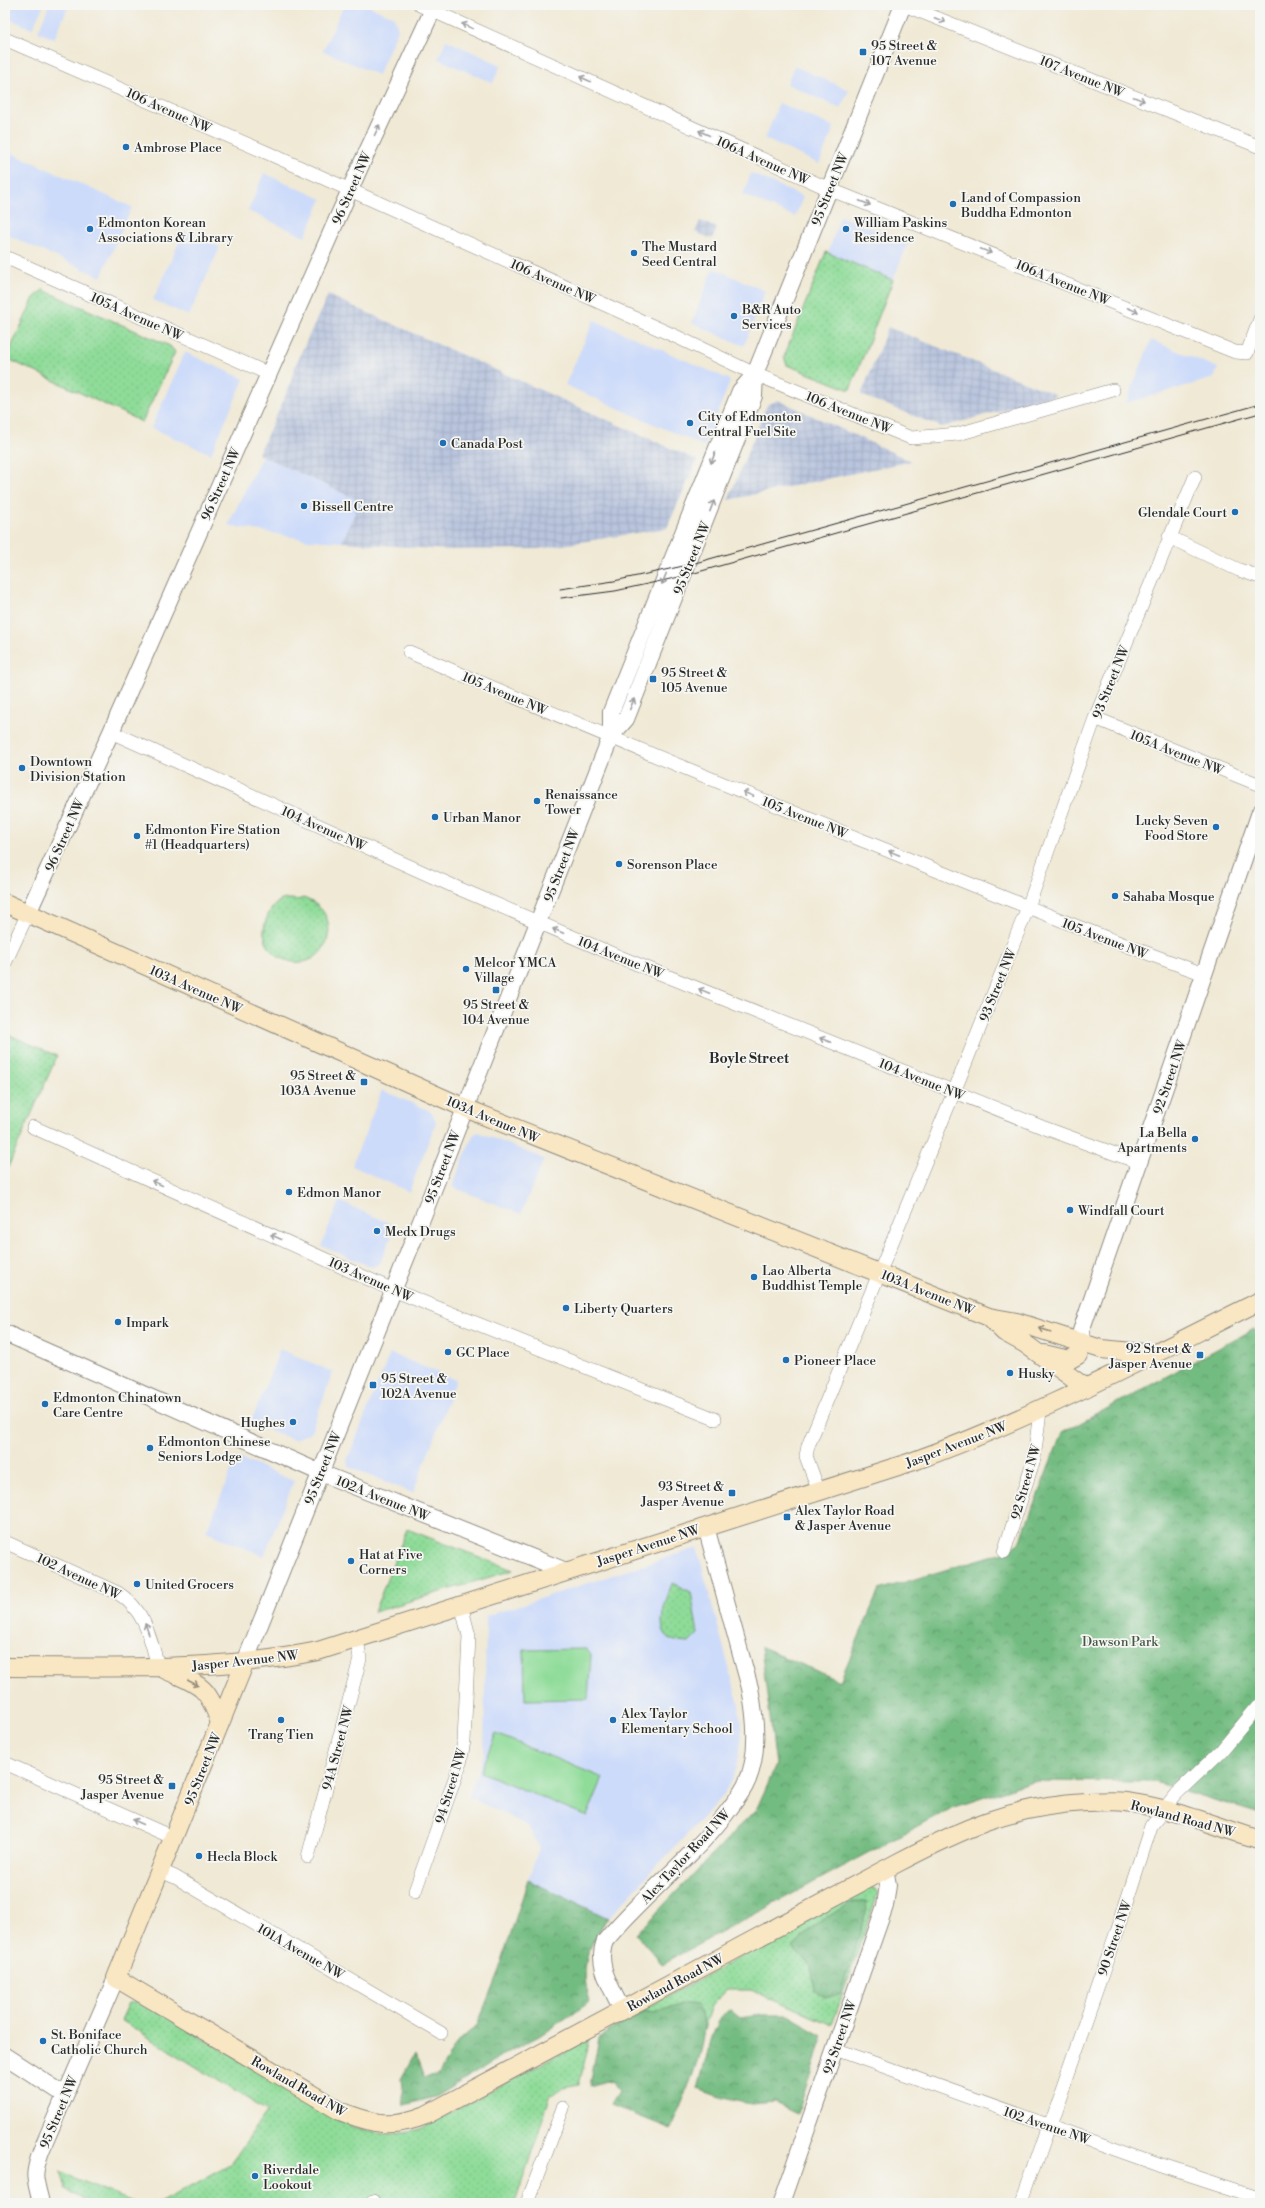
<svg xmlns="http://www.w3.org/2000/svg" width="1265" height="2208" font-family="'Libre Bodoni',serif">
  <defs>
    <pattern id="industrial-grid" width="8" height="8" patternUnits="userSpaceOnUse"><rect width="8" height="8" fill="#b9c5de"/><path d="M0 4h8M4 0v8" fill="none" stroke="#9fa9bf"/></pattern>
    <pattern id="grass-dots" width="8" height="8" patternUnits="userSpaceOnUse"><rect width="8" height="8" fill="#8fdc99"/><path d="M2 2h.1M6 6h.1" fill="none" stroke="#7cbd84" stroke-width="1.8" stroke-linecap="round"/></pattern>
    <pattern id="forest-crowns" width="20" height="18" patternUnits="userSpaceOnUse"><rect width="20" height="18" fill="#73bc81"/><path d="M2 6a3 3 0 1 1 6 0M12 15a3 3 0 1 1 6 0" fill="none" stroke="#5f996a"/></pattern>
  </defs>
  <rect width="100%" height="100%" fill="#f6f6f2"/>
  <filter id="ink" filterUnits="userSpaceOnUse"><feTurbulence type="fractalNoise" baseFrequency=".025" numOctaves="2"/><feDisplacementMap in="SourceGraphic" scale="8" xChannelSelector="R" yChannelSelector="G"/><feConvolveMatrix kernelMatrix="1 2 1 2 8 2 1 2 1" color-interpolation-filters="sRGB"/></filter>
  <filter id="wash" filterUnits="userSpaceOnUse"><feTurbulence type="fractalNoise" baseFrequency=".012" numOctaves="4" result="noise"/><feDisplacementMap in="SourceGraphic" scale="16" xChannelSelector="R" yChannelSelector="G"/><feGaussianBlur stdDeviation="0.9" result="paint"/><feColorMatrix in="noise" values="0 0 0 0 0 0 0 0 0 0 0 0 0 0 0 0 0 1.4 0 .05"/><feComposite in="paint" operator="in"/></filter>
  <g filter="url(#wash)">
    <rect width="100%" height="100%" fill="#f0e9d5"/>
    <path fill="#cddbfa" d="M5,5H44L32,29L5,17Z
      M49,5H69L54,39L38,32Z
      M344,5H366L394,17L398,29L378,75L323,51Z
      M446,40L501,65L493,83L438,59Z
      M794,66L849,90L841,109L787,84Z
      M779,103L834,127L819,164L765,139Z
      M5,150L132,207L101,277L5,234Z
      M264,173L322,199L305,237L248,211Z
      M751,173L803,197L795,217L743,195Z
      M840,216L908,243L893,280L828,254Z
      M184,231L220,247L189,316L153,300Z
      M713,268L765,291L744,346L692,323Z
      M594,320L728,379L730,382L704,446L565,385Z
      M1151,340L1218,368L1214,378L1126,403Z
      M185,352L244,379L211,454L151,428Z
      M262,456L360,501L342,542L308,540L228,525Z
      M382,1090L432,1112L436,1122L409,1192L352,1166Z
      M478,1132L544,1159L521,1214L452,1187L473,1135Z
      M339,1201L396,1226L380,1263L372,1267L321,1246Z
      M280,1349L333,1372L311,1432L294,1440L251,1422Z
      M390,1353L456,1380L413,1493L349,1467L347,1461Z
      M237,1457L294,1481L264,1556L206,1532Z
      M697,1548L739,1705L742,1736L737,1768L723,1796L608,1918L528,1880L539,1848L528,1826L469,1797L484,1754L486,1616Z"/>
    <path fill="url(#industrial-grid)" d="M700,221L717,228L712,239L695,232Z
      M328,295L697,460L667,528L538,549L447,550L342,542L360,501L258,454L289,388L296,363Z
      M888,327L1057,395L942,427L861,395Z
      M778,400L911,461L728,500L767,405Z"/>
    <path fill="url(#grass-dots)" stroke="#5d8462" d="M826,252L893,280L850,390L787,365L784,357Z
      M43,290L170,346L175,352L142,422L6,358L34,298Z
      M303,898C351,913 325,978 283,959C272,955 266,945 264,933C263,922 273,898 288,899C295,899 297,901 303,898Z
      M5,1033L57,1056L5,1174Z
      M407,1529L513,1570L374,1612Z
      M672,1583L691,1592L698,1634L689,1643C648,1642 664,1608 672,1583Z
      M869,1887L874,1888L878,1893L832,2025L751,1990H727L712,2005L679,2108L595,2077L609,2028Z
      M143,2002L346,2124C374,2134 391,2135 420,2129L590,2038L579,2085L563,2088L550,2097L515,2203H159L230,2165L267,2111L121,2020L129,2003Z
      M60,2172L135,2203H89L65,2189Z"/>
    <path fill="url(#forest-crowns)" stroke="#4f7456" d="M1254,1329L1260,1340V1814L1155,1782L1033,1781L952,1808L662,1964L636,1934L757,1808L776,1765L761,1647L840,1681L879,1590L1004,1552L1019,1543L1062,1433Z
      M528,1880L608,1918C587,1947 579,1966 590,2002L539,2036L512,2050L435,2097L404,2105L401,2079L415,2054L424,2078L437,2076L459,2040L477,2026L499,1970Z
      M851,1902H866L867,1910L840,1995L825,1997L815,1990L811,1967L793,1947C810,1927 829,1916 851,1902Z
      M678,2004L697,2006C699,2010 703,2015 704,2020C705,2054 683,2097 671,2129L611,2105L619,2092L609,2080L590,2086L599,2038L645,2010L655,2013Z
      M729,2009L740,2018L759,2015H788L823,2035L798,2113L775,2102L751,2104L723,2098L698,2089C704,2068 712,2021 729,2009Z"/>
    <path fill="#8fdc99" stroke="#5d8462" d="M586,1649L591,1655L588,1699L525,1700L524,1650Z
      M496,1734L603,1778L587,1816L480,1772Z"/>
  </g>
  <g filter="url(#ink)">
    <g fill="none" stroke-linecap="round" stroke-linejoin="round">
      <g stroke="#8e8a80" stroke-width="14">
        <path id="minor" d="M420,5L829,189L1235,352L1247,353L1260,319
          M904,5L1260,147
          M5,39L270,154L677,337L755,374L911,438L958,434L1113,390
          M5,257L269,374
          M1169,537L1239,570L1260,577
          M409,652C558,716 708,778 859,839C973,885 1087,932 1204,974
          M1095,718L1260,785
          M111,732L460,889L627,960L1042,1127L1140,1163
          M5,963L28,913
          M33,1127L393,1290L715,1419
          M819,1492L806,1456L808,1446L954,1092L1028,907L1095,718L1195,477
          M5,1542L118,1593C145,1610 150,1637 158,1666
          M1004,1552L1034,1459L1040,1411
          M5,1763L174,1838
          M308,1857L360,1659L357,1639
          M161,1871L175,1877L441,2033
          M415,1891L460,1764L464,1741L469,1636L461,1605
          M835,2049L1159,2165L1260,2198
          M370,2203L373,2201
          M527,2203L563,2108
          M1022,2203L1117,1931L1151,1826L1176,1794L1221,1751L1260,1704"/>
      </g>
      <g stroke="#8e8a80" stroke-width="18">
        <path id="tertiary" d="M611,736L626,719L754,396L755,374
          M28,913L111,732L360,167L435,5
          M5,1333L321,1473L566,1571
          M1082,1342L1081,1331L1260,812
          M245,1662L423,1216L611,736V712L740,391L755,374L903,5
          M622,2010C612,1988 595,1965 605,1941C641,1897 688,1862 724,1816C731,1807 739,1797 745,1786C760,1757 756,1719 750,1688L706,1527
          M5,2056L65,2095
          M41,2203C35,2177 32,2178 41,2151L116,1978
          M781,2203L885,1906L888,1885L885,1869"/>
      </g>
      <g stroke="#8e8a80" stroke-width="20">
        <path id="secondary" d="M5,903L465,1108L989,1317L1017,1322L1101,1349L1155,1354
          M989,1317L1004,1332L1024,1343L1086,1388
          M1044,1354L1069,1360L1078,1355L1082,1342
          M245,1662L116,1978L340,2111C373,2124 391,2129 426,2115L897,1863C962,1829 1011,1806 1086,1802C1099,1802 1113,1800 1126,1802C1172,1808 1216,1826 1260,1840
          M5,1667C109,1667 215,1672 318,1651L911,1462C1032,1419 1145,1358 1260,1301
          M162,1668C198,1685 207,1683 220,1723"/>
      </g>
      <use href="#minor" stroke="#fff" stroke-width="13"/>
      <use href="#tertiary" stroke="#fff" stroke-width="16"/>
      <use href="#secondary" stroke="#f9e7c3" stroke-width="18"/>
      <path stroke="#2b2b2b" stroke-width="1" d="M560,589L614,581L688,565L1260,404
        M561,598L615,591L684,576L1260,413"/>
    </g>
    <defs><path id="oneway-shaft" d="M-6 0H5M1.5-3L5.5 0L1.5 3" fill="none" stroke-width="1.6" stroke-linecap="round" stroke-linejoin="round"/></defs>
    <g stroke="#a0a0a0">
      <use href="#oneway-shaft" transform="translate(940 20) rotate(22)"/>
      <use href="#oneway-shaft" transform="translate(467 26) rotate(-156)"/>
      <use href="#oneway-shaft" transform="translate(585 79) rotate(-156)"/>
      <use href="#oneway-shaft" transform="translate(1139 99) rotate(22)"/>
      <use href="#oneway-shaft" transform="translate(377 130) rotate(-65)"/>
      <use href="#oneway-shaft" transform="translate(704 133) rotate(-156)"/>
      <use href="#oneway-shaft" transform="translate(865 203) rotate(21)"/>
      <use href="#oneway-shaft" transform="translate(986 251) rotate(22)"/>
      <use href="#oneway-shaft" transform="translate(1133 310) rotate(22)"/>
      <use href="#oneway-shaft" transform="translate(713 458) rotate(112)"/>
      <use href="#oneway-shaft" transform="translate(712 506) rotate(-69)"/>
      <use href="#oneway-shaft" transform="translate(664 579) rotate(112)"/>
      <use href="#oneway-shaft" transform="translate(632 704) rotate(-68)"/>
      <use href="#oneway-shaft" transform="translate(748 794) rotate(-158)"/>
      <use href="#oneway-shaft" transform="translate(894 853) rotate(-158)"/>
      <use href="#oneway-shaft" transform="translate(558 931) rotate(-157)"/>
      <use href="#oneway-shaft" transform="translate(704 991) rotate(-158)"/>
      <use href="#oneway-shaft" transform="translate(825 1040) rotate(-158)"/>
      <use href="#oneway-shaft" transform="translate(157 1183) rotate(-156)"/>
      <use href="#oneway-shaft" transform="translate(276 1237) rotate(-156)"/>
      <use href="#oneway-shaft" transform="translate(147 1629) rotate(-109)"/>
      <use href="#oneway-shaft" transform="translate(138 1822) rotate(-156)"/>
    </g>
    <g stroke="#928977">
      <use href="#oneway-shaft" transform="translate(1045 1330) rotate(-162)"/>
      <use href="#oneway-shaft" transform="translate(193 1683) rotate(28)"/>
    </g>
  </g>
  <g fill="#1f6fb2" stroke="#f6f6f2" stroke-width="1.5">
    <rect x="859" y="48" width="8" height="8" rx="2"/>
    <circle cx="126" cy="147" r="4"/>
    <circle cx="953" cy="204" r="4"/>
    <circle cx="90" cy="229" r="4"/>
    <circle cx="846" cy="229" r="4"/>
    <circle cx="634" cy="253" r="4"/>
    <circle cx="734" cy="316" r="4"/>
    <circle cx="690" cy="423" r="4"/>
    <circle cx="443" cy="443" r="4"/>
    <circle cx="304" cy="506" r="4"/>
    <circle cx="1235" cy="512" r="4"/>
    <rect x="649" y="675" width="8" height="8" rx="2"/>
    <circle cx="22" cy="768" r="4"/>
    <circle cx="537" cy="801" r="4"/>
    <circle cx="435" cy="817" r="4"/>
    <circle cx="1216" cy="827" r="4"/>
    <circle cx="137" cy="836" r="4"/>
    <circle cx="619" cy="864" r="4"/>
    <circle cx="1115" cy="896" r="4"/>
    <circle cx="466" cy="969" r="4"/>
    <rect x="492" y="986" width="8" height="8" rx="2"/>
    <rect x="360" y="1078" width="8" height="8" rx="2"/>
    <circle cx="1195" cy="1139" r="4"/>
    <circle cx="289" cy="1192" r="4"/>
    <circle cx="1070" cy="1210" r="4"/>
    <circle cx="377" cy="1231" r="4"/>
    <circle cx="754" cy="1277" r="4"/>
    <circle cx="566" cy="1308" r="4"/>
    <circle cx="118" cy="1322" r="4"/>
    <circle cx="448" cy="1352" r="4"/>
    <rect x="1196" y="1351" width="8" height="8" rx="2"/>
    <circle cx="786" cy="1360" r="4"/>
    <circle cx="1010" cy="1373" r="4"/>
    <rect x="369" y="1381" width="8" height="8" rx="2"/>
    <circle cx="45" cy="1404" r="4"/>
    <circle cx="293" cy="1422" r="4"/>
    <circle cx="150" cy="1448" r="4"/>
    <rect x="728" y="1489" width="8" height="8" rx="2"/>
    <rect x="783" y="1513" width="8" height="8" rx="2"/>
    <circle cx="351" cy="1561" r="4"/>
    <circle cx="137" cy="1584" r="4"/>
    <circle cx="281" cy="1720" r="4"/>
    <circle cx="613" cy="1720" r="4"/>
    <rect x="168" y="1782" width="8" height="8" rx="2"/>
    <circle cx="199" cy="1856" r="4"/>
    <circle cx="43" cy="2041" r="4"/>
    <circle cx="255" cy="2176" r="4"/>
  </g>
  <g text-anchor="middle" stroke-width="3.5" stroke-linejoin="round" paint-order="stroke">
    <g font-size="13" fill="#2b2b2b" stroke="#f6f6f2" text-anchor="start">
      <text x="871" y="50">95 Street &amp;<tspan x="871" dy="15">107 Avenue</tspan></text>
      <text x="134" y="152">Ambrose Place</text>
      <text x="961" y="202">Land of Compassion<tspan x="961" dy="15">Buddha Edmonton</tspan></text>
      <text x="98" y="227">Edmonton Korean<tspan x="98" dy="15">Associations &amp; Library</tspan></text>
      <text x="854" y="227">William Paskins<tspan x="854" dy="15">Residence</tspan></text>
      <text x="642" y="251">The Mustard<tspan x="642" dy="15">Seed Central</tspan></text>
      <text x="742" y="314">B&amp;R Auto<tspan x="742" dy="15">Services</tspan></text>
      <text x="698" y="421">City of Edmonton<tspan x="698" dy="15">Central Fuel Site</tspan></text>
      <text x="451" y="448">Canada Post</text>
      <text x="312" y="511">Bissell Centre</text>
      <text x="1227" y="517" text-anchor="end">Glendale Court</text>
      <text x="661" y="677">95 Street &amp;<tspan x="661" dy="15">105 Avenue</tspan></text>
      <text x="30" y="766">Downtown<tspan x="30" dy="15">Division Station</tspan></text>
      <text x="545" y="799">Renaissance<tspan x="545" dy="15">Tower</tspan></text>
      <text x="443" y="822">Urban Manor</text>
      <text x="1208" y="825" text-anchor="end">Lucky Seven<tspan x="1208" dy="15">Food Store</tspan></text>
      <text x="145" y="834">Edmonton Fire Station<tspan x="145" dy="15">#1 (Headquarters)</tspan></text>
      <text x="627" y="869">Sorenson Place</text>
      <text x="1123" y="901">Sahaba Mosque</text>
      <text x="474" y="967">Melcor YMCA<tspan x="474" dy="15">Village</tspan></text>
      <text x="496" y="1009" text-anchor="middle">95 Street &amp;<tspan x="496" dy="15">104 Avenue</tspan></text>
      <text x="356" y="1080" text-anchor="end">95 Street &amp;<tspan x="356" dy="15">103A Avenue</tspan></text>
      <text x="1187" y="1137" text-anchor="end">La Bella<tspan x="1187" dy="15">Apartments</tspan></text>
      <text x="297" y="1197">Edmon Manor</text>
      <text x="1078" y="1215">Windfall Court</text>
      <text x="385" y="1236">Medx Drugs</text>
      <text x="762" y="1275">Lao Alberta<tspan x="762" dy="15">Buddhist Temple</tspan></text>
      <text x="574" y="1313">Liberty Quarters</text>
      <text x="126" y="1327">Impark</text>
      <text x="1192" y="1353" text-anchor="end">92 Street &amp;<tspan x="1192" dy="15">Jasper Avenue</tspan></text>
      <text x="456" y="1357">GC Place</text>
      <text x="794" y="1365">Pioneer Place</text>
      <text x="1018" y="1378">Husky</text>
      <text x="381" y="1383">95 Street &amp;<tspan x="381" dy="15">102A Avenue</tspan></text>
      <text x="53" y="1402">Edmonton Chinatown<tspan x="53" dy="15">Care Centre</tspan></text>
      <text x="285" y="1427" text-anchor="end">Hughes</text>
      <text x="158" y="1446">Edmonton Chinese<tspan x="158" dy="15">Seniors Lodge</tspan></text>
      <text x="724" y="1491" text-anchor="end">93 Street &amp;<tspan x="724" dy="15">Jasper Avenue</tspan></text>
      <text x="795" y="1515">Alex Taylor Road<tspan x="795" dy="15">&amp; Jasper Avenue</tspan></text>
      <text x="359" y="1559">Hat at Five<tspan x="359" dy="15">Corners</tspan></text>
      <text x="145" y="1589">United Grocers</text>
      <text x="621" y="1718">Alex Taylor<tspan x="621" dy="15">Elementary School</tspan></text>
      <text x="281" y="1739" text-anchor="middle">Trang Tien</text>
      <text x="164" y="1784" text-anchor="end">95 Street &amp;<tspan x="164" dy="15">Jasper Avenue</tspan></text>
      <text x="207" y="1861">Hecla Block</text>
      <text x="51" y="2039">St. Boniface<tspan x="51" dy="15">Catholic Church</tspan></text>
      <text x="263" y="2174">Riverdale<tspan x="263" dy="15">Lookout</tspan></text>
    </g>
    <g font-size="13" fill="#2b2b2b" stroke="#f6f6f2">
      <text transform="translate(1082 76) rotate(22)" y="5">107 Avenue NW</text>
      <text transform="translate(169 110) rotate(24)" y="5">106 Avenue NW</text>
      <text transform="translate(763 160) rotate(24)" y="5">106A Avenue NW</text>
      <text transform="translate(351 188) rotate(-66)" y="5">96 Street NW</text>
      <text transform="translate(829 189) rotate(-68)" y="5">95 Street NW</text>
      <text transform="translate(553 281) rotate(24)" y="5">106 Avenue NW</text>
      <text transform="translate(1063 282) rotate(22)" y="5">106A Avenue NW</text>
      <text transform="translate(137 316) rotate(24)" y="5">105A Avenue NW</text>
      <text transform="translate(849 412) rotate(22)" y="5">106 Avenue NW</text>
      <text transform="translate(220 484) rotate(-66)" y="5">96 Street NW</text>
      <text transform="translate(691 558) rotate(-68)" y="5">95 Street NW</text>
      <text transform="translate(1110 682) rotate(-68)" y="5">93 Street NW</text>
      <text transform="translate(505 693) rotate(23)" y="5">105 Avenue NW</text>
      <text transform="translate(1177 752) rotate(22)" y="5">105A Avenue NW</text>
      <text transform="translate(805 817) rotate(22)" y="5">105 Avenue NW</text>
      <text transform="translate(324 828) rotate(24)" y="5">104 Avenue NW</text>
      <text transform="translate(64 835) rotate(-66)" y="5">96 Street NW</text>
      <text transform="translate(561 865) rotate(-69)" y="5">95 Street NW</text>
      <text transform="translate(1105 938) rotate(21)" y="5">105 Avenue NW</text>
      <text transform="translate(621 957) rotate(22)" y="5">104 Avenue NW</text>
      <text transform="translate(997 985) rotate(-68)" y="5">93 Street NW</text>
      <text transform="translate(196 989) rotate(24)" y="5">103A Avenue NW</text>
      <text transform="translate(1169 1077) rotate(-71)" y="5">92 Street NW</text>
      <text transform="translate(922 1079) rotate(22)" y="5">104 Avenue NW</text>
      <text transform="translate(493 1119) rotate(23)" y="5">103A Avenue NW</text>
      <text transform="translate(442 1167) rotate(-69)" y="5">95 Street NW</text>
      <text transform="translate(371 1279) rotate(24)" y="5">103 Avenue NW</text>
      <text transform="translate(928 1292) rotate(22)" y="5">103A Avenue NW</text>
      <text transform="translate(956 1444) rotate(-21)" y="5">Jasper Avenue NW</text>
      <text transform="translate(322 1468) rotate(-68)" y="5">95 Street NW</text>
      <text transform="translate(1025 1482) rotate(-74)" y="5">92 Street NW</text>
      <text transform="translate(383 1498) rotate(22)" y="5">102A Avenue NW</text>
      <text transform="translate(648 1545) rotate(-18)" y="5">Jasper Avenue NW</text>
      <text transform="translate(79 1576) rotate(25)" y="5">102 Avenue NW</text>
      <text transform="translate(245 1660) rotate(-6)" y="5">Jasper Avenue NW</text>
      <text transform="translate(337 1748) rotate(-75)" y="5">94A Street NW</text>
      <text transform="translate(202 1769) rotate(-68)" y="5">95 Street NW</text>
      <text transform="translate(450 1786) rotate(-73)" y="5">94 Street NW</text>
      <text transform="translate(1183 1818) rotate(15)" y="5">Rowland Road NW</text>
      <text transform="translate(685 1856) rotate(-47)" y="5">Alex Taylor Road NW</text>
      <text transform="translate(1114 1938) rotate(-71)" y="5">90 Street NW</text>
      <text transform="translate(301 1951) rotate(30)" y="5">101A Avenue NW</text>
      <text transform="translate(675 1982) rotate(-28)" y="5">Rowland Road NW</text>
      <text transform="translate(839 2037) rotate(-71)" y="5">92 Street NW</text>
      <text transform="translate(299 2086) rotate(30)" y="5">Rowland Road NW</text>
      <text transform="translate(58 2112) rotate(-67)" y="5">95 Street NW</text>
      <text transform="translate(1047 2125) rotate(19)" y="5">102 Avenue NW</text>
    </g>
    <g font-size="13" fill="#445746" stroke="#f6f6f2">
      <text x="1120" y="1646">Dawson Park</text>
    </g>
    <g font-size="14" font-weight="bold" fill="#2b2b2b" stroke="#f6f6f2">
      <text x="749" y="1063">Boyle Street</text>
    </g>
  </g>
  <rect width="1265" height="2208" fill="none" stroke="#f6f6f2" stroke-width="20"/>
</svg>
